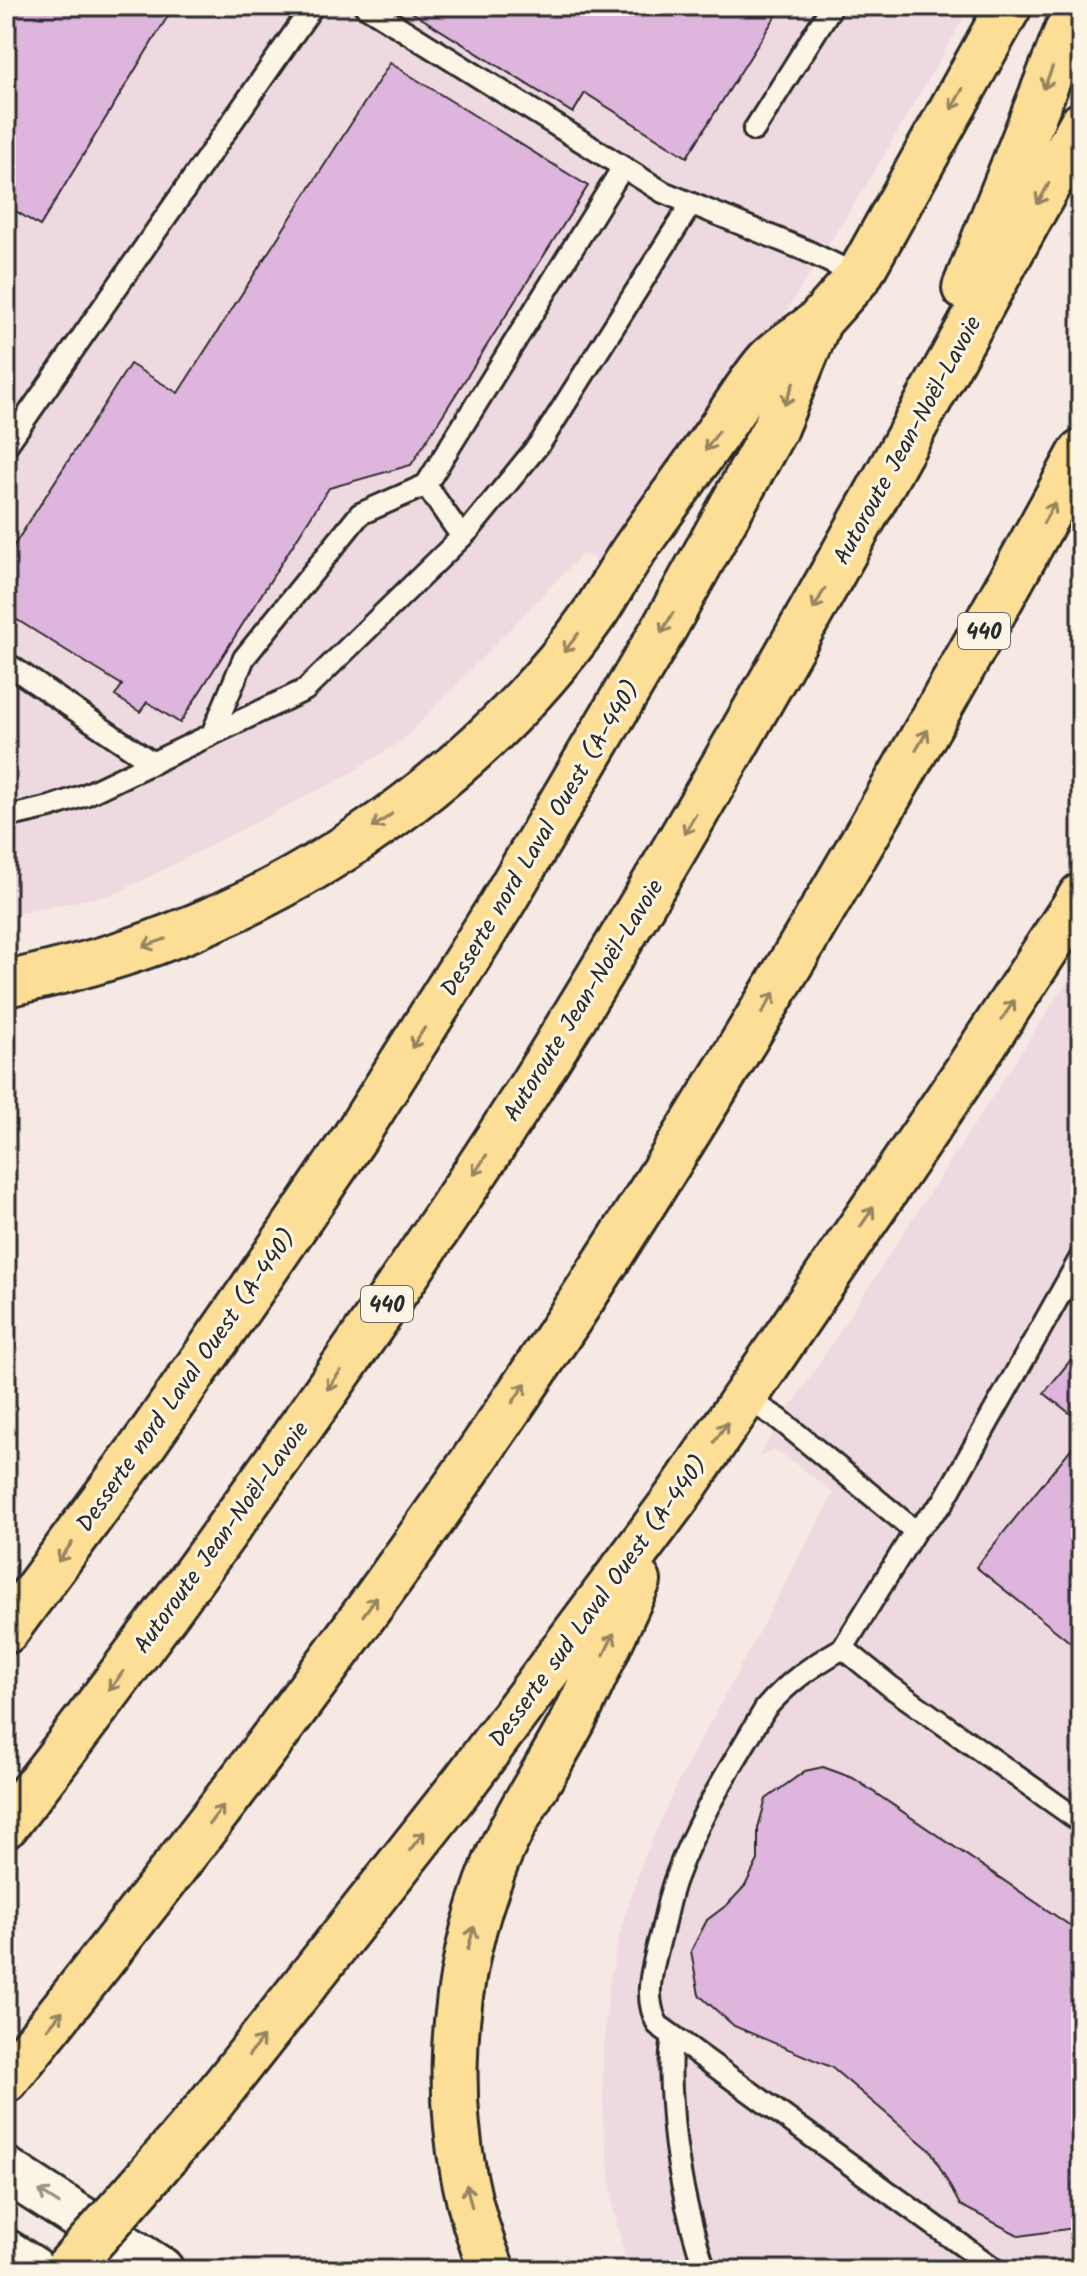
<svg xmlns="http://www.w3.org/2000/svg" width="1087" height="2276" font-family="Kalam,sans-serif">
  <rect width="100%" height="100%" fill="#f6e8e3"/>
  <filter id="ink" filterUnits="userSpaceOnUse"><feTurbulence type="fractalNoise" baseFrequency=".0125" numOctaves="2"/><feDisplacementMap in="SourceGraphic" scale="16" xChannelSelector="R" yChannelSelector="G"/><feConvolveMatrix kernelMatrix="1 2 1 2 8 2 1 2 1" color-interpolation-filters="sRGB"/></filter>
  <g filter="url(#ink)">
    <path fill="#efd9e1" d="M6,6H971L874,172L760,353L608,564L582,554L403,740L342,778L117,893L6,916Z
      M1081,960V2270H628L614,2211L603,2119V2055L609,1984L622,1924L644,1858L678,1782L834,1493L783,1454L773,1450L758,1457Z"/>
    <path fill="#deb5dd" stroke="#2b2b2b" stroke-width="2" d="M6,6H174L40,226L6,205Z
      M402,6H782L687,157L585,93L573,113Z
      M390,63L588,186L411,465L329,488L180,723L147,702L140,712L115,696L122,685L6,613V558L130,364L178,393Z
      M1081,1347V1422L1044,1393Z
      M1081,1436V1651L976,1567Z
      M823,1767L853,1778L1081,1933V2227L1020,2236L960,2205L931,2151L831,2067L734,2026L699,1995L691,1951L707,1920L728,1904L745,1886L758,1860V1828L766,1799L805,1771Z"/>
    <g fill="none" stroke-linecap="round" stroke-linejoin="round">
      <g stroke="#2b2b2b" stroke-width="26">
        <path id="lane" d="M365,6L663,192L807,251L859,276
          M754,130L832,6
          M6,446L313,6
          M426,485L462,537
          M6,663L153,763
          M212,734L244,658L360,514L426,485L623,167
          M6,817L50,807L85,795L305,690L470,529L541,442L691,204
          M744,1397L779,1419L915,1531L942,1504L1081,1257
          M915,1531L843,1648L891,1687L1081,1822
          M843,1648C812,1666 789,1681 765,1709C733,1764 698,1817 676,1877C668,1897 665,1921 659,1942C652,1970 643,1998 658,2025L996,2270
          M673,2036C669,2059 670,2081 672,2104C675,2161 687,2216 705,2270"/>
      </g>
      <g stroke="#2b2b2b" stroke-width="50">
        <path id="secondary" d="M6,2170L161,2270
          M6,2252L34,2270"/>
      </g>
      <g stroke="#2b2b2b" stroke-width="50">
        <path id="primary" d="M6,984C61,972 116,958 169,937C335,874 495,756 597,610C609,591 620,571 632,553C661,511 691,471 720,429C734,409 753,377 769,360C783,346 802,335 817,323
          M6,1631L144,1444L252,1289L355,1137L501,905L666,625L775,428L819,321L859,276L1009,6
          M140,2186L208,2107L466,1780L677,1497L964,1075L1081,896
          M492,2270C439,2140 444,1991 496,1862C518,1809 552,1763 577,1713C598,1669 618,1625 638,1581"/>
      </g>
      <g stroke="#2b2b2b" stroke-width="50">
        <path id="highway" d="M965,288L1077,6
          M6,1825C106,1698 201,1567 295,1435C375,1322 454,1208 528,1091C725,777 901,450 1081,125
          M6,2080C212,1826 409,1565 588,1290C764,1018 926,738 1081,453"/>
      </g>
      <use href="#lane" stroke="#fcf5e5" stroke-width="20"/>
      <use href="#secondary" stroke="#fcf5e5" stroke-width="44"/>
      <use href="#primary" stroke="#fdde96" stroke-width="44"/>
      <use href="#highway" stroke="#fdde96" stroke-width="44"/>
      <g stroke="#2b2b2b" stroke-width="50" stroke-linecap="butt">
        <path id="primary-bridge" d="M66,2270L140,2186"/>
      </g>
      <use href="#primary-bridge" stroke="#fdde96" stroke-width="44"/>
    </g>
    <defs><path id="oneway-shaft" d="M-6 0H5M1.5-3L5.5 0L1.5 3" fill="none" stroke-width="1.6" stroke-linecap="round" stroke-linejoin="round" transform="scale(2)"/></defs>
    <g stroke="#948460">
      <use href="#oneway-shaft" transform="translate(1048 78) rotate(112)"/>
      <use href="#oneway-shaft" transform="translate(957 99) rotate(119)"/>
      <use href="#oneway-shaft" transform="translate(1043 194) rotate(119)"/>
      <use href="#oneway-shaft" transform="translate(789 394) rotate(112)"/>
      <use href="#oneway-shaft" transform="translate(712 441) rotate(125)"/>
      <use href="#oneway-shaft" transform="translate(1049 513) rotate(-61)"/>
      <use href="#oneway-shaft" transform="translate(819 599) rotate(119)"/>
      <use href="#oneway-shaft" transform="translate(667 623) rotate(120)"/>
      <use href="#oneway-shaft" transform="translate(571 643) rotate(128)"/>
      <use href="#oneway-shaft" transform="translate(922 740) rotate(-60)"/>
      <use href="#oneway-shaft" transform="translate(382 821) rotate(144)"/>
      <use href="#oneway-shaft" transform="translate(690 824) rotate(120)"/>
      <use href="#oneway-shaft" transform="translate(154 943) rotate(160)"/>
      <use href="#oneway-shaft" transform="translate(768 1003) rotate(-59)"/>
      <use href="#oneway-shaft" transform="translate(1008 1010) rotate(-56)"/>
      <use href="#oneway-shaft" transform="translate(418 1038) rotate(123)"/>
      <use href="#oneway-shaft" transform="translate(480 1165) rotate(123)"/>
      <use href="#oneway-shaft" transform="translate(867 1217) rotate(-56)"/>
      <use href="#oneway-shaft" transform="translate(334 1380) rotate(126)"/>
      <use href="#oneway-shaft" transform="translate(519 1393) rotate(-56)"/>
      <use href="#oneway-shaft" transform="translate(721 1432) rotate(-56)"/>
      <use href="#oneway-shaft" transform="translate(65 1552) rotate(127)"/>
      <use href="#oneway-shaft" transform="translate(370 1606) rotate(-54)"/>
      <use href="#oneway-shaft" transform="translate(609 1644) rotate(-65)"/>
      <use href="#oneway-shaft" transform="translate(116 1681) rotate(127)"/>
      <use href="#oneway-shaft" transform="translate(216 1815) rotate(-53)"/>
      <use href="#oneway-shaft" transform="translate(417 1841) rotate(-52)"/>
      <use href="#oneway-shaft" transform="translate(471 1938) rotate(-75)"/>
      <use href="#oneway-shaft" transform="translate(55 2020) rotate(-51)"/>
      <use href="#oneway-shaft" transform="translate(256 2046) rotate(-52)"/>
      <use href="#oneway-shaft" transform="translate(469 2196) rotate(-104)"/>
    </g>
    <use stroke="#949088" href="#oneway-shaft" transform="translate(49 2197) rotate(-147)"/>
  </g>
  <g text-anchor="middle" stroke-width="6" stroke-linejoin="round" paint-order="stroke">
    <g fill="#fcf5e5" stroke="#6a6863" stroke-width="2">
      <rect x="958" y="613" width="52" height="36" rx="6"/>
      <rect x="361" y="1286" width="52" height="36" rx="6"/>
    </g>
    <g font-size="22" font-weight="bold" fill="#2b2b2b">
      <text x="984" y="639">440</text>
      <text x="387" y="1312">440</text>
    </g>
    <g font-size="24" fill="#2b2b2b" stroke="#fcf5e5">
      <text transform="translate(907 440) rotate(-61)" y="8">Autoroute Jean-Noël-Lavoie</text>
      <text transform="translate(540 838) rotate(-59)" y="8">Desserte nord Laval Ouest (A-440)</text>
      <text transform="translate(583 1000) rotate(-58)" y="8">Autoroute Jean-Noël-Lavoie</text>
      <text transform="translate(186 1380) rotate(-55)" y="8">Desserte nord Laval Ouest (A-440)</text>
      <text transform="translate(221 1537) rotate(-54)" y="8">Autoroute Jean-Noël-Lavoie</text>
      <text transform="translate(598 1601) rotate(-54)" y="8">Desserte sud Laval Ouest (A-440)</text>
    </g>
  </g>
  <rect width="1087" height="2276" fill="none" stroke="#fcf5e5" stroke-width="32"/>
  <rect x="16" y="16" width="1055" height="2244" fill="none" stroke="#2b2b2b" stroke-width="3" filter="url(#ink)"/>
</svg>
